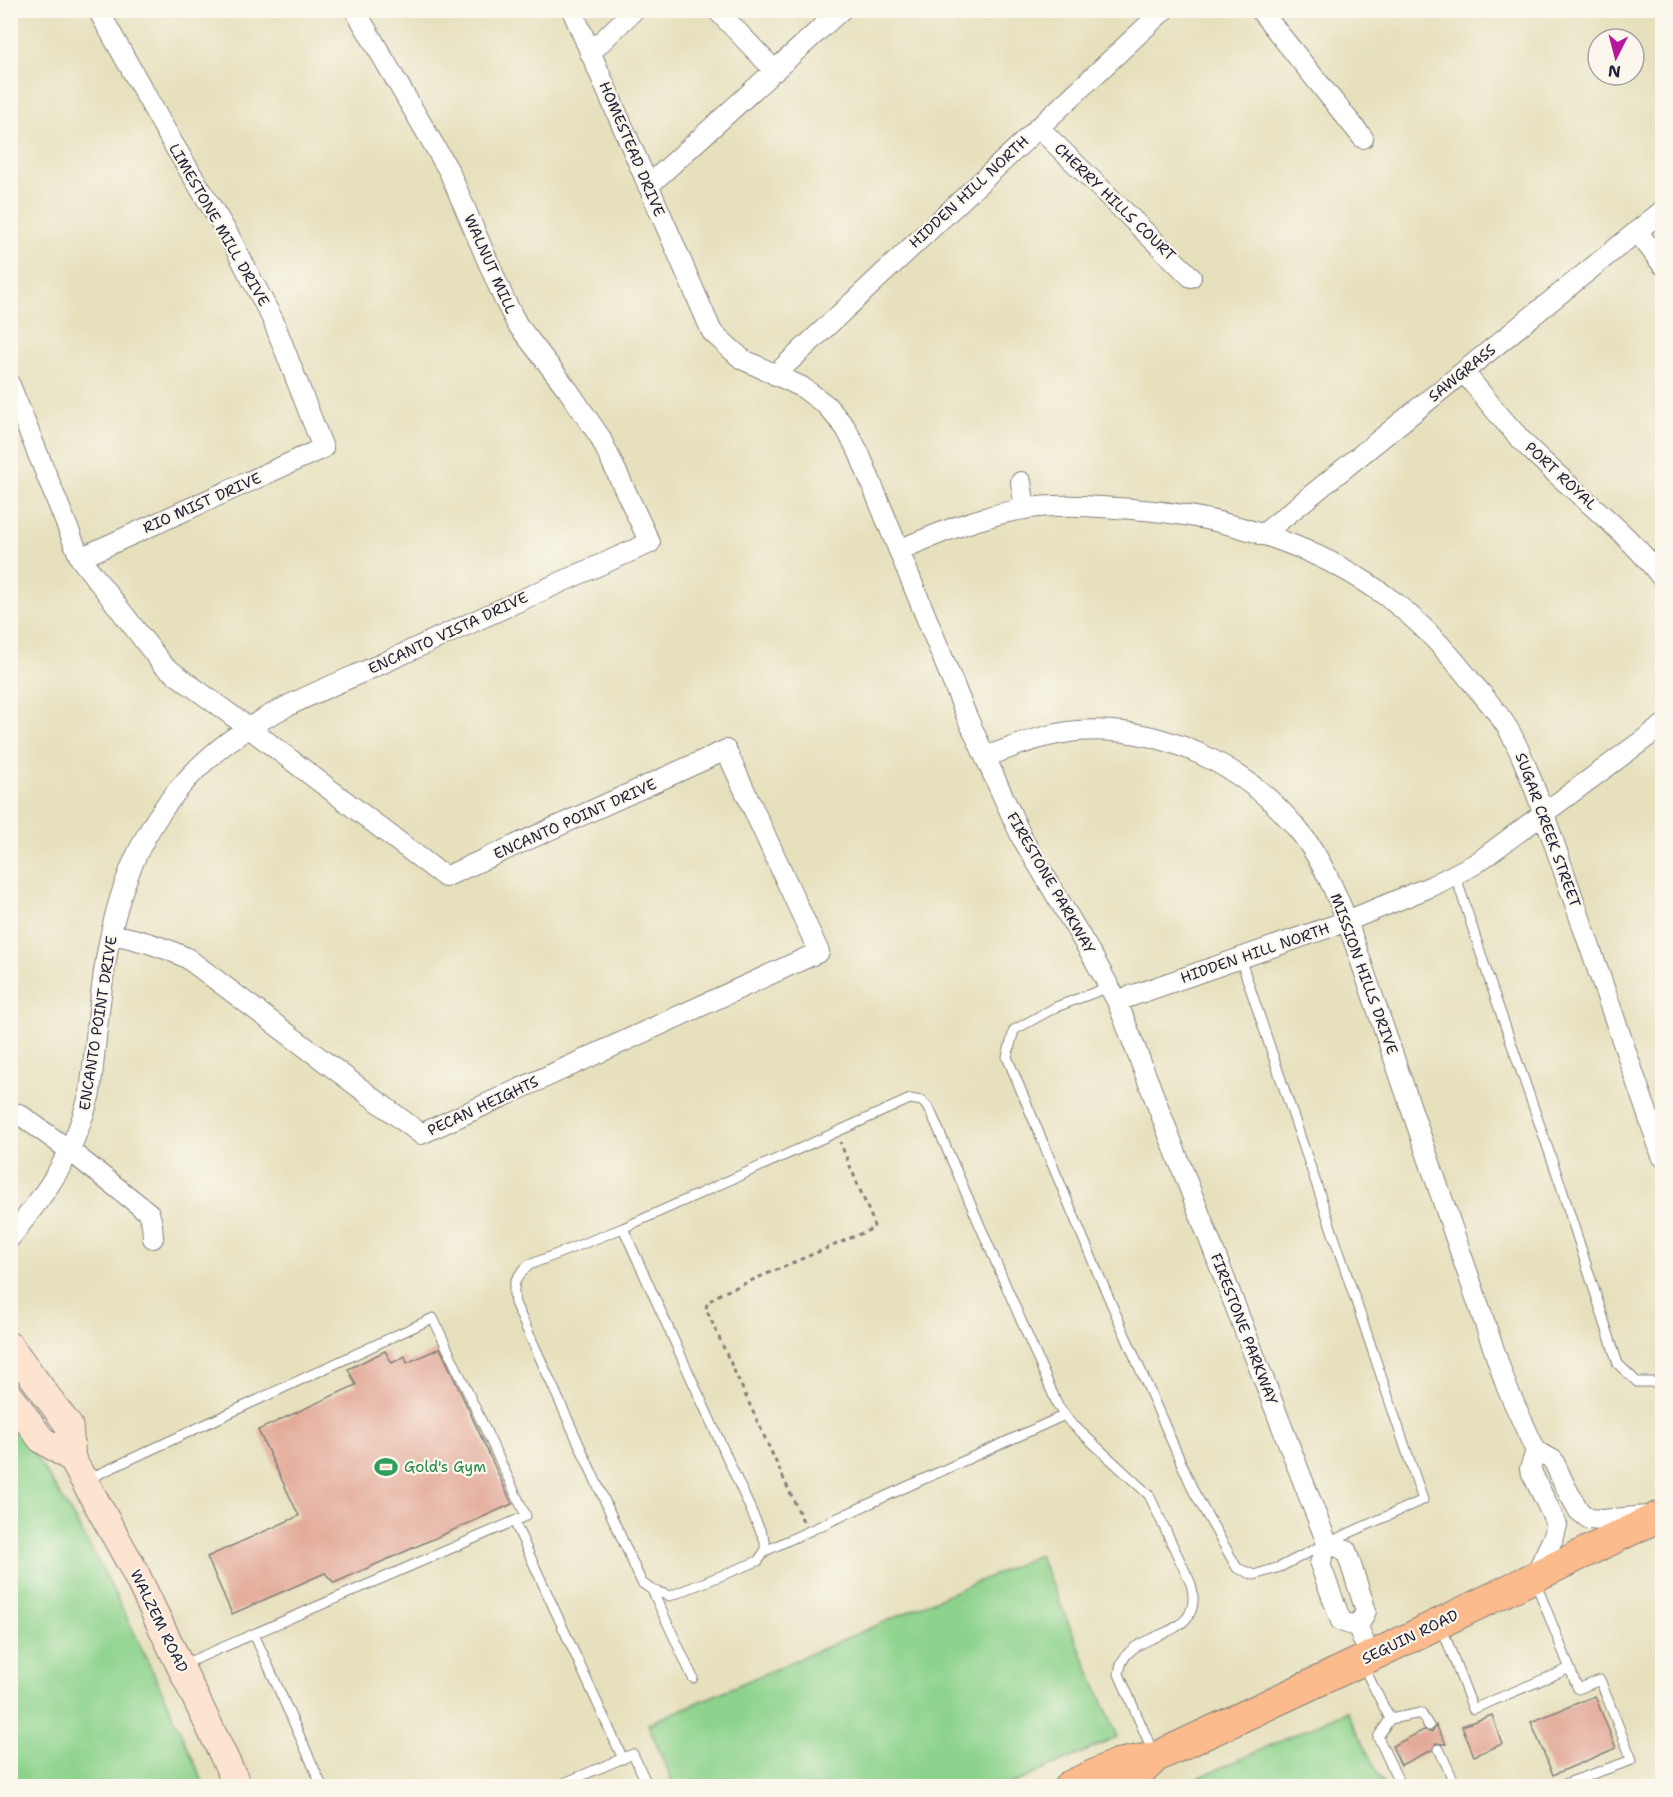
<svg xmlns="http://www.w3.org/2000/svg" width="1673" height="1797" font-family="'Shantell Sans',sans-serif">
  <rect width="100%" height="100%" fill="#fbf7ec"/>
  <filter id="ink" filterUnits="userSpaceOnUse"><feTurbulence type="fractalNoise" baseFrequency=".0167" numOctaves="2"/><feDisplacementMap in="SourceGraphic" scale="12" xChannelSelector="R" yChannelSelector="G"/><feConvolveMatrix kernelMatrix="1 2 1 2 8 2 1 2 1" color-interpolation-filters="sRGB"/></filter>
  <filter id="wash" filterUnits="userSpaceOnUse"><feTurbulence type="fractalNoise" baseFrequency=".008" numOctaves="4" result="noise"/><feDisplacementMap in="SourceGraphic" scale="24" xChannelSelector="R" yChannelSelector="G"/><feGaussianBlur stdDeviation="1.35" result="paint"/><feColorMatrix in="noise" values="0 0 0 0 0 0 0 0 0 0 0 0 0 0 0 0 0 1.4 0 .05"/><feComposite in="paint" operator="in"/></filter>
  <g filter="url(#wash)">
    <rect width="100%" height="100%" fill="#e6e0bd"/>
    <path fill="#8ed38d" stroke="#587a64" stroke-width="1.5" d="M10,1420C92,1532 148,1660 205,1786H11Z
      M1039,1555L1118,1737L1007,1786H674L648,1724Z
      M1347,1711L1384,1786H1180Z"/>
    <g id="blocks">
      <path fill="#e3aa9a" d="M440,1348L512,1504L334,1583L325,1573L232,1614L207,1557L299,1516L258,1430L356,1385L348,1369L385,1351L392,1363L405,1356L407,1363Z
        M1595,1696L1616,1748L1553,1775L1531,1722Z
        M1492,1715L1502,1744L1474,1756L1462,1726Z
        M1436,1725L1446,1744L1436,1743L1432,1750L1401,1765L1392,1746L1424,1730L1432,1732Z"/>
    </g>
  </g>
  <g filter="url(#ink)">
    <use href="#blocks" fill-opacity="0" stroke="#84817c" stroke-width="1.5"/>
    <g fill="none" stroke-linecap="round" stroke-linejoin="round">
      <g stroke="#84817c" stroke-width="11">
        <path id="lane" d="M1455,874L1492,988L1560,1183L1618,1364L1637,1382H1662
          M1109,987L1056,1007L1014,1030L1007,1057L1097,1271L1194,1492L1237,1568L1254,1575L1280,1567L1327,1543L1423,1500L1240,958
          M623,1228L765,1541V1551L758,1561L670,1596L652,1590L642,1583L515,1303C512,1284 514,1278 529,1265L623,1228L910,1099L922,1101L930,1110L1058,1406L1069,1421L1149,1495L1191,1584C1208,1646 1122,1625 1119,1674L1153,1752
          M86,1480L433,1318L526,1516L182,1665
          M514,1521L623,1759
          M765,1551L1065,1415
          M1535,1581L1578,1689L1600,1680L1632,1760L1559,1786
          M652,1590L693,1678
          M1442,1628L1473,1709L1568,1669
          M254,1634L322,1786
          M1363,1666L1390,1719L1378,1737L1401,1786
          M1390,1719L1421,1713L1429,1726
          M1439,1749L1456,1786
          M557,1786L633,1754L648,1786"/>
      </g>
      <g stroke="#84817c" stroke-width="22">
        <path id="street" d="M572,10L712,332L742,359L802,387L826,405L845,427L859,453L967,717L1022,838L1094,959L1117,1001L1327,1543L1320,1564L1341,1621L1358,1627L1370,1657
          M717,10L775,71
          M1260,10L1363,138
          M590,53L634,10
          M1038,127L1191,277
          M648,186L841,10
          M1637,231L1662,264
          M1464,372C1485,398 1506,425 1530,449C1574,493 1624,528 1662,578
          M775,375L1164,10
          M10,385L80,558L163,665L249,728L445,877L726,750L819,952L421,1134L187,958C162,946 138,939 111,934
          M1021,482L1025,509
          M1262,535L1662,211
          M899,550C939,533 980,516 1024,509C1059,503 1097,507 1132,509C1223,515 1322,546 1394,602C1423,625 1448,652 1470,680C1484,697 1501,715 1511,734C1525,760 1534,787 1544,814L1662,1156
          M80,558L323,448L273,320L229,236L172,142L98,10
          M985,757C1015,746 1045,734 1077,731C1164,724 1251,768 1303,836C1322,861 1335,891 1347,921L1507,1388L1536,1451L1553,1460L1566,1488L1579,1511L1589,1519L1602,1520L1647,1516
          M1117,1001L1347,921L1432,886L1475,864L1662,726
          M19,1114L69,1150L149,1213L152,1224L153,1238
          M10,1238C25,1218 42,1198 55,1176C71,1151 82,1122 90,1093C100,1012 102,925 139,850C159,808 191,770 228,742C273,708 330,687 381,664C470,623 560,582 650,543L600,437L568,390L517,324L504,299L449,171L355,10
          M1327,1543L1346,1550L1366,1611L1358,1627
          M1534,1578L1554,1536L1557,1525L1530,1469L1536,1451"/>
      </g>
      <g stroke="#84817c" stroke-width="29">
        <path id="secondary" d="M10,1346L69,1426L72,1459L133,1568L238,1786
          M10,1396L41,1439L72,1459"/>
      </g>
      <g stroke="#84817c" stroke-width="32">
        <path id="primary" d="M1069,1786L1117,1764L1156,1757L1370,1657L1662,1515
          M1125,1786L1156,1757"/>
      </g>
      <path stroke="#84817c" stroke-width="3" stroke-dasharray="4.5 4.5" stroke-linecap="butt" d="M803,1521L706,1309L707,1303L720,1294L874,1228L873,1221L840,1142"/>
      <use href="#lane" stroke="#fff" stroke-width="9"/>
      <use href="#street" stroke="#fff" stroke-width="20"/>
      <use href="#secondary" stroke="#fde4d1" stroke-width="27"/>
      <use href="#primary" stroke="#fbbb8c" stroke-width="30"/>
    </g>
  </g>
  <defs>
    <g id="stadium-bare" transform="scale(1.8)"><path d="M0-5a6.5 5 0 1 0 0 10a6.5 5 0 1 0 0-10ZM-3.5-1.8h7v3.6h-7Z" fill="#2e9e5b" stroke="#fbf7ec" stroke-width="2.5" paint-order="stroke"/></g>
  </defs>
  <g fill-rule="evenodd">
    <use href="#stadium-bare" x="386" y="1467"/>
  </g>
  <g text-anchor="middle" stroke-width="4.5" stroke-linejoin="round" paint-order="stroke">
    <g font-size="15" fill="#22223b" stroke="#fbf7ec">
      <text transform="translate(632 149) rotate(67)" y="5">HOMESTEAD DRIVE</text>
      <text transform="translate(969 192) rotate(-43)" y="5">HIDDEN HILL NORTH</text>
      <text transform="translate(1115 202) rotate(44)" y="5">CHERRY HILLS COURT</text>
      <text transform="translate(219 225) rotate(60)" y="5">LIMESTONE MILL DRIVE</text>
      <text transform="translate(490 264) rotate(66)" y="5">WALNUT MILL</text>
      <text transform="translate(1462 373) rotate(-39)" y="5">SAWGRASS</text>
      <text transform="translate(1561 476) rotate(43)" y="5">PORT ROYAL</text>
      <text transform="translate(202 503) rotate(-24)" y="5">RIO MIST DRIVE</text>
      <text transform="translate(448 633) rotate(-25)" y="5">ENCANTO VISTA DRIVE</text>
      <text transform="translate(575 819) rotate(-24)" y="5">ENCANTO POINT DRIVE</text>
      <text transform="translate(1548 830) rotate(70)" y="5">SUGAR CREEK STREET</text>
      <text transform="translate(1051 883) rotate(60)" y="5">FIRESTONE PARKWAY</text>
      <text transform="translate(1255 953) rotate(-19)" y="5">HIDDEN HILL NORTH</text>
      <text transform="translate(1364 974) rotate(70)" y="5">MISSION HILLS DRIVE</text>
      <text transform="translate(98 1023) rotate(-81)" y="5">ENCANTO POINT DRIVE</text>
      <text transform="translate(483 1106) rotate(-25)" y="5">PECAN HEIGHTS</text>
      <text transform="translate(1244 1329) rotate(69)" y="5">FIRESTONE PARKWAY</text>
      <text transform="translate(159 1621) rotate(64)" y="5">WALZEM ROAD</text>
      <text transform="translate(1410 1637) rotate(-26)" y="5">SEGUIN ROAD</text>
    </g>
    <g font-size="15" fill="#27864d" stroke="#fbf7ec" text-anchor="start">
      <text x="404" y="1472">Gold's Gym</text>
    </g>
  </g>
  <rect width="1673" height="1797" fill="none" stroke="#fbf7ec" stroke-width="36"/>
  <g transform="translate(1616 57) rotate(186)"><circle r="28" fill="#fbf7ec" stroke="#a4a2a5" stroke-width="1.5"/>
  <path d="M0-4.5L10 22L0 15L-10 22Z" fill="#b5179e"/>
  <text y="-9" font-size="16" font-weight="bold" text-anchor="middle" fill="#22223b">N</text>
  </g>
</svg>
